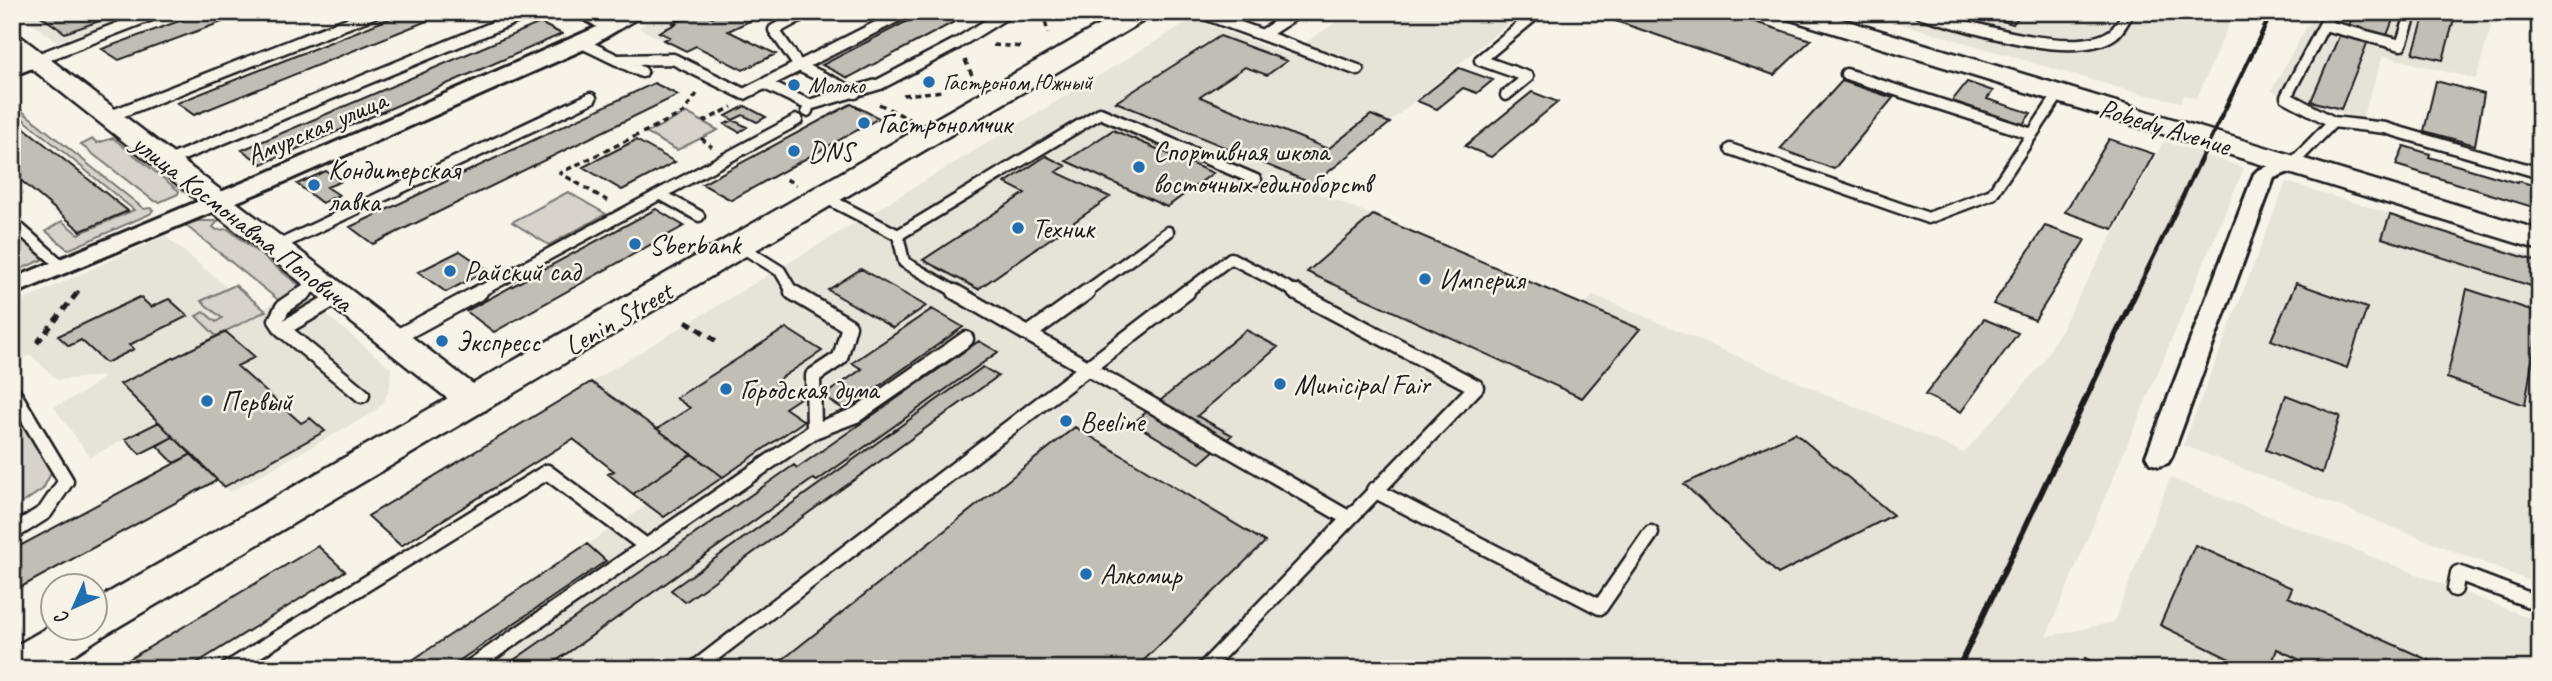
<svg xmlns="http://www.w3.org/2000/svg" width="2552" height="681" font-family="Caveat,sans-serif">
  <rect width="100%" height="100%" fill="#f7f3e8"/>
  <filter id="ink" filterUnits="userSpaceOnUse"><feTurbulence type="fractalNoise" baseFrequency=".0143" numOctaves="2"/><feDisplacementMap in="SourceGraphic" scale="14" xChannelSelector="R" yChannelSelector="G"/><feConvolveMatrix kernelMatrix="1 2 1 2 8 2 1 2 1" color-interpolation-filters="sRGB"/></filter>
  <g filter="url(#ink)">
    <path fill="#e6e3d9" d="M17,12H144L57,42Z
      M660,12H723L713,17L735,28L686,51L639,28Z
      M1351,12H1509L1518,15L1309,189L1585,304L1594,295L1964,453L2042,364L2164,141L2244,168L2046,637L2114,622L2170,478L2540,622V669H399L647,505L692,454L591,382L1193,19L1288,55Z
      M1861,12H2234L2197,98L2184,95L2181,102L2126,90Z
      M2315,12H2495L2476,79L2383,56L2362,119L2271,91Z
      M2286,182L2540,259V585L2183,445Z
      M165,236L258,313L295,289L391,368L390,386L384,402L374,412L230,492L192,454L174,463L157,446L140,454L125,439L90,457L54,407L81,394L105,376L57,380L31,355L15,362L12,359V305Z"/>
    <path fill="#d7d3cb" stroke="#7a7874" stroke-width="2" d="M17,107L144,209L150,208L153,210L150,214L70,249L66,248L46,231L62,221L78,234L134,210L12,110Z
      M687,113L718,130L677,150L646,133Z
      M113,138L179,191L178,194L160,202L154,201L81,145L93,139L97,143Z
      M568,192L606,214L549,245L512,222Z
      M198,221H218L213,227L217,230L228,229L295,282L299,285L282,303L185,225Z
      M12,228L44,259L12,273Z
      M235,285L266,311L216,336L196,316L204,312L216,322L222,318L201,301Z
      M16,413H20L52,471L43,489L12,510V414Z"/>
    <path fill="#c0beb5" stroke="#1c1c1c" stroke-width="2" d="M35,12H117L120,14L65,33Z
      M204,12H249L119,60L102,49Z
      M406,12H449L194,115L177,103Z
      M702,12L712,17L723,12H769L728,31L776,54L743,70L696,46L686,51L664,40L670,37L659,32L676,24L673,23Z
      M925,12H973L848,78L822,65Z
      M1614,12H1724L1811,40L1774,75L1607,18Z
      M1974,12H2022L2013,24Z
      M2354,12H2396L2387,35L2349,25Z
      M2426,12H2456L2443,60L2413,53Z
      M540,23L562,34L262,164L242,150Z
      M2340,34L2368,41L2341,109L2311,101Z
      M1220,36L1287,61L1267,75L1245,67L1200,97L1328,149L1371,115L1390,123L1313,184L1116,102Z
      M1459,68L1493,80L1477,93L1463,88L1437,109L1417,101Z
      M1842,81L1893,98L1834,169L1780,149Z
      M2436,81L2484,94L2475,145L2424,131Z
      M1967,82L1993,91L1987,99L2031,113L2023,124L1952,101Z
      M654,83L678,95L373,244L350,227Z
      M1532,92L1558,102L1491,157L1465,146Z
      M851,104L879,118L731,200L702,184Z
      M745,106L766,117L757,122L743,115L733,120L726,116Z
      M12,118L128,211L81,231L12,173Z
      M733,120L747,127L739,132L725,124Z
      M1113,130L1213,173L1167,207L1066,161Z
      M2109,139L2154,154L2113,229L2065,212Z
      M636,140L675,162L622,190L583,167Z
      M2404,146L2430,154L2429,157L2517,183L2518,181L2540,187L2539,209L2396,165Z
      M1046,156L1066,166L1056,172L1110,197L978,289L923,260L1025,193L1005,183Z
      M326,171L340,182L327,187L339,195L322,203L297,184Z
      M656,209L684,226L494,332L466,311Z
      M1373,215L1640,329L1582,398L1307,272Z
      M2390,215L2539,262L2534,287L2382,238Z
      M2045,226L2085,240L2035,320L1993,304Z
      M460,251L488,270L446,292L418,272Z
      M861,269L926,306L893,328L828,290Z
      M2296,283L2367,308L2347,368L2271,340Z
      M2467,289L2540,313L2525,405L2447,378Z
      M140,297L151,307L169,299L188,316L129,345L134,349L106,363L81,340L69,346L58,336Z
      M932,309L963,327L845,410L823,396L862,369L852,363Z
      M1984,319L2018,333L1961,412L1925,395Z
      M786,328L822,351L775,382L800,398L785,408L804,421L723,477L657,429L690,408L676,398Z
      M1246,330L1278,347L1197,416L1232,435L1200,463L1133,423Z
      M226,332L255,357L237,366L301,423L310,418L325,431L224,487L120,384Z
      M979,341L998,352L817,481L813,479L552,664L556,669H501L794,465L797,468Z
      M983,367L998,376L685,602L671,590Z
      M591,382L692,454L633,494L608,474L614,471L573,439L401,546L368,516Z
      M2286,395L2340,416L2322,473L2266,450Z
      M159,422L173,437L140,454L125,439Z
      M1075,427L1265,542L1135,669L772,668Z
      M1795,433L1893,515L1778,574L1684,484Z
      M173,437L192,454L174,463L157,446Z
      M192,454L217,480L12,592V550Z
      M692,454L723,477L664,517L633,494Z
      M587,544L606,561L447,669H399Z
      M2195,545L2292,588L2288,597L2448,669H2319L2277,649L2270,669H2250L2160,625Z
      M318,546L345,571L187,669H113Z
      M2085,658L2106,669H2080Z"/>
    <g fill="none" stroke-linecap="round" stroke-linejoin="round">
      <g stroke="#1c1c1c" stroke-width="15">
        <path id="service-far1" d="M807,12L774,30L799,66L855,93
          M1199,12L1358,70
          M1919,12C1963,25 2074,62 2113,34C2120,29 2124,19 2129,12
          M2324,25L2401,45L2412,12
          M1262,35L1298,12
          M582,43L617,60L673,59L744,94L906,12
          M38,59L159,12
          M621,62L642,72
          M1846,74L2032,134
          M765,84L809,105L807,111
          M1506,95L1528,77L1480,60L1538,12
          M809,105L880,84L958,43L1008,12
          M108,117L376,12
          M2333,122L2385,128L2540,173
          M1730,149L1928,218L1992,194L2059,94
          M166,162L525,14
          M2292,164L2333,122L2286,97L2331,12
          M660,194L699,216
          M824,197L898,235
          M12,222L62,266
          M898,235L904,262L958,293
          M898,235L1100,113L1256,180
          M740,246L780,271L793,293
          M275,247L591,98
          M301,293L322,283
          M477,293L797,120
          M1084,293L1168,232
          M1185,293L1231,258L1298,293"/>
      </g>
      <g stroke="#1c1c1c" stroke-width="19">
        <path id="service" d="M305,292L283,307L276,320L282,329L362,395
          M792,292L849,326L840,358L813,376L814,431
          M955,292L1348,518
          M282,329L339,296
          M1030,333L1087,292
          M393,339L480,292
          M12,391L66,481L45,512L12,533
          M1374,490L1600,607L1651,533
          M2455,589L2458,573L2540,604
          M228,669L547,472L646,546
          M468,669L814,431L856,415L966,339
          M694,669L1187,292
          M1204,669L1476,387L1295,292"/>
      </g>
      <g stroke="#1c1c1c" stroke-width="6">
        <path id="minor" d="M572,12H596L611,20L625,12H648L589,47L275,186L12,295V279L259,176L597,27Z
          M38,53L45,55L47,59L45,63L12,76V63Z
          M2292,158L2299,160L2302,164L2299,168L2274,178L2172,456L2168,463L2159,466L2150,463L2146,456L2254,174L2258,170Z"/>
      </g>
      <g stroke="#1c1c1c" stroke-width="5">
        <path id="tertiary" d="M12,34L20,36L486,394L491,402L486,410L474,413L462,410L12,53Z"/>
      </g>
      <g stroke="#1c1c1c" stroke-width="5">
        <path id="secondary" d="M1122,12H1154L1150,17L101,637L52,669H12V648L52,625V628H94V601Z
          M1777,12H1818L2540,230V250L1781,17Z"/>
      </g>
      <path stroke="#1c1c1c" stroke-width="3.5" stroke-dasharray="6 4.5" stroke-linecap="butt" d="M1043,12L1048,33
        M993,45L1024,47
        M965,60L972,75
        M903,95L944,91
        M879,104L909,119
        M703,122L732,107
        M701,138L712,147
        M786,179L796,185
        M608,201L560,173L683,113L699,91
        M668,245L678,252
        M77,293L79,291"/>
      <path stroke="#1c1c1c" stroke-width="5" stroke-dasharray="8 6" stroke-linecap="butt" d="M686,321L716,341
        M37,343L78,292"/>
      <use href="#service-far1" stroke="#f7f3e8" stroke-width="10"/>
      <use href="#service" stroke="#f7f3e8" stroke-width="14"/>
      <use href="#minor" fill="#f7f3e8" fill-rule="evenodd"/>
      <use href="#tertiary" fill="#f7f3e8" fill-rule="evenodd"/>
      <use href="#secondary" fill="#f7f3e8" fill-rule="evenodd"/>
      <path stroke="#1c1c1c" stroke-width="4.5" d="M2136,293L2272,12"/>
      <path stroke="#1c1c1c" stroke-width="6" d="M1958,669L2136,292"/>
    </g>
  </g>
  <g fill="#1f6fb2" stroke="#f7f3e8" stroke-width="2.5">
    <circle cx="929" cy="82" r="7"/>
    <circle cx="794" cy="85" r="7"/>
    <circle cx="864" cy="123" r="7"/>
    <circle cx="794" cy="151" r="7"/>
    <circle cx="1139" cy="167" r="7"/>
    <circle cx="314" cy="185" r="7"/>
    <circle cx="1018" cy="228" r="7"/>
    <circle cx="635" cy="244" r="7"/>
    <circle cx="450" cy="271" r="7"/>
    <circle cx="1425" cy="279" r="7"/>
    <circle cx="442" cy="341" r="7"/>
    <circle cx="1280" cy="384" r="7"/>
    <circle cx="726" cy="389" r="7"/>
    <circle cx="207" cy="401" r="7"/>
    <circle cx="1066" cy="421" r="7"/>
    <circle cx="1086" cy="574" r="7"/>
  </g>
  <g text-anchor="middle" stroke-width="5" stroke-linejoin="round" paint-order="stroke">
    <g font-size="23" fill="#1c1c1c" stroke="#f7f3e8" text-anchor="start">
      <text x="943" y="90">Гастроном Южный</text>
      <text x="808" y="93">Молоко</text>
    </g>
    <g font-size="28" fill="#1c1c1c" stroke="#f7f3e8" text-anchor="start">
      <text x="878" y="133">Гастрономчик</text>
      <text x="808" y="161">DNS</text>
      <text x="1153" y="161">Спортивная школа<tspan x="1153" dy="32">восточных единоборств</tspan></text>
      <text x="328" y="179">Кондитерская<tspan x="328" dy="32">лавка</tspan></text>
      <text x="1032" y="238">Техник</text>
      <text x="649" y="254">Sberbank</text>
      <text x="464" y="281">Райский сад</text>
      <text x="1439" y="289">Империя</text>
      <text x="456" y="351">Экспресс</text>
      <text x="1294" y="394">Municipal Fair</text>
      <text x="740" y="399">Городская дума</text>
      <text x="221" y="411">Первый</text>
      <text x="1080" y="431">Beeline</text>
      <text x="1100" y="584">Алкомир</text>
    </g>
    <g font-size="28" fill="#1c1c1c" stroke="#f7f3e8">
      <text transform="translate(2165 126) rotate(17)" y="10">Pobedy Avenue</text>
      <text transform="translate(316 127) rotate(-23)" y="10">Амурская улица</text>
      <text transform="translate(243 222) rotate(38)" y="10">улица Космонавта Поповича</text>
      <text transform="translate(618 318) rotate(-30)" y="10">Lenin Street</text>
    </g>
  </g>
  <rect width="2552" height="681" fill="none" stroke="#f7f3e8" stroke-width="42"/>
  <rect x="21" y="21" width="2510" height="639" fill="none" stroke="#1c1c1c" stroke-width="2.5" filter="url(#ink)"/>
  <g transform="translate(74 607) rotate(225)"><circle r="33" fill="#f7f3e8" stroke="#9f9d96" stroke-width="2"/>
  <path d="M0-5L12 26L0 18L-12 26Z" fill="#1f6fb2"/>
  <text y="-10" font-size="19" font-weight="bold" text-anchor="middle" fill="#1c1c1c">С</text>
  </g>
</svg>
